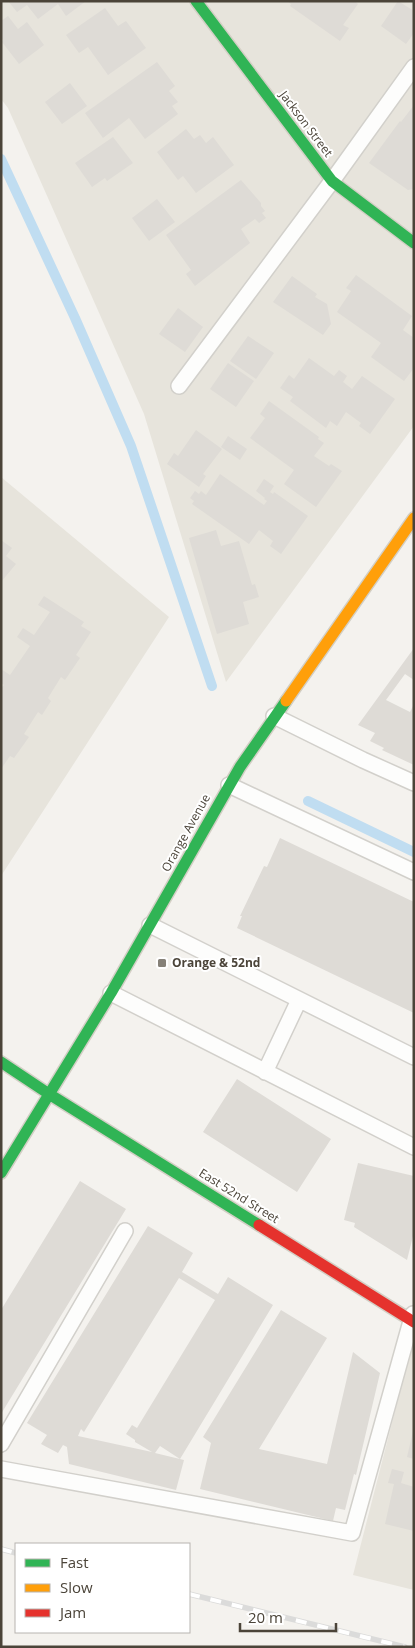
<svg xmlns="http://www.w3.org/2000/svg" width="415" height="1648" font-family="'Open Sans',sans-serif">
  <rect width="100%" height="100%" fill="#f4f2ee"/>
  <path fill="#e7e4dc" d="M1,1H414V426L226,682L144,414L8,108L1,99Z
    M1,477L169,617L1,876Z
    M414,1337V1590L353,1575Z"/>
  <g fill="none" stroke-linecap="round" stroke-linejoin="round">
    <path stroke="#c0ddf1" stroke-width="10" d="M1,159L75,318L131,446L212,686
      M308,801L414,852"/>
  </g>
  <path fill="#dedbd6" fill-rule="evenodd" d="M8,1H86L66,16L58,4L38,19L27,5L17,12Z
    M287,1H355L358,4L343,25L349,28L340,41L290,6L291,4Z
    M398,1L414,11V33L406,44L381,26Z
    M105,8L118,26L126,21L146,48L108,75L88,47L79,53L66,35Z
    M8,16L18,29L27,22L44,45L19,64L2,42L3,40L1,38V21Z
    M157,62L175,86L169,91L178,102L172,106L178,114L145,139L129,118L103,138L85,113Z
    M70,83L87,106L62,124L45,102Z
    M414,105V189L408,190L369,163L400,121L401,122Z
    M186,129L194,139L200,135L206,143L213,137L234,165L196,193L183,176L178,180L157,152Z
    M113,137L133,163L107,181L105,178L92,187L75,163Z
    M241,180L261,203V206L265,211L262,213L266,218L259,223L255,219L241,229L250,243L195,286L186,274L191,270L166,235Z
    M157,199L175,222L149,241L132,218Z
    M356,275L412,316L403,330L414,338V368L404,381L371,357L381,343L337,312L351,291L346,288Z
    M292,276L317,294L315,297L327,304L331,324L323,335L273,302Z
    M178,308L203,327L185,352L159,334Z
    M248,336L274,353L256,379L230,361Z
    M309,358L334,376L339,370L347,376L343,382L352,389L362,376L395,399L370,434L359,426L361,423L346,412L337,426L330,421L326,428L290,401L293,397L280,388L289,375L294,379Z
    M228,363L254,381L236,407L210,389Z
    M269,401L319,437L318,439L324,443L314,456L329,466L331,464L342,471L316,507L284,484L294,470L250,438L265,418L260,414Z
    M196,430L222,449L203,474L206,476L199,487L167,464L174,453L178,456Z
    M228,436L247,449L240,460L221,447Z
    M220,474L264,505L267,501L264,499L265,498L256,491L264,479L274,486L270,492L273,494L274,492L308,516L281,554L270,546L273,541L259,530L249,544L192,504L194,501L190,498L195,491L199,494L201,491L206,495Z
    M216,530L221,546L239,541L252,585L255,584L259,597L243,602L249,624L217,634L189,538Z
    M1,540L12,548L6,556L16,564L1,582Z
    M44,596L84,622L81,626L91,632L76,655L80,658L65,680L61,677L48,698L51,701L42,715L38,712L24,734L29,737L14,758L10,756L1,769V688L4,685L1,683V669L10,675L30,646L17,637L23,628L34,635L50,612L38,605Z
    M414,648V680L405,674L386,700L410,712L414,704V765L382,750L384,748L370,741L375,733L358,725Z
    M280,838L414,902V1013L237,928L242,916H240L264,866L267,867Z
    M237,1079L331,1139L297,1192L203,1132Z
    M358,1163L414,1176V1232L407,1260L354,1227L355,1223L344,1220Z
    M80,1181L126,1209L1,1414V1310Z
    M148,1226L193,1253L182,1272L218,1294L228,1277L273,1305L180,1459L160,1446L155,1453L184,1460L176,1490L69,1464L67,1447L63,1445L58,1453L41,1444L47,1435L27,1423ZM179,1278L215,1300L137,1428L132,1425L126,1434L135,1440V1442L152,1452L78,1436L81,1429L84,1432Z
    M281,1310L327,1338L259,1449L327,1464L353,1352L380,1373L356,1475L354,1474L345,1510L336,1508L333,1521L200,1489L211,1443L203,1437Z
    M413,1431H414V1459L407,1457Z
    M392,1469L404,1472L401,1483L414,1487V1531L385,1524L394,1484L388,1483Z"/>
  <g fill="none" stroke-linecap="round" stroke-linejoin="round">
    <g stroke="#d2d0cb" stroke-width="18">
      <path id="lane" d="M179,386L332,181L414,67
        M274,716L363,760L414,783
        M229,785L414,872
        M150,925L414,1057
        M111,993L414,1147
        M265,1072L299,1000
        M1,1444L125,1231
        M1,1469L352,1533L413,1314"/>
    </g>
    <g stroke="#d3cfc5" stroke-width="14">
      <path id="fast" d="M196,1L332,181L414,243
        M1,1062L49,1094L259,1225
        M1,1173L111,993L240,767L286,701"/>
    </g>
    <g stroke="#d3cfc5" stroke-width="14">
      <path id="slow" d="M286,701L414,518"/>
    </g>
    <g stroke="#d3cfc5" stroke-width="14">
      <path id="jam" d="M259,1225L414,1322"/>
    </g>
    <use href="#lane" stroke="#fdfdfc" stroke-width="15"/>
    <use href="#fast" stroke="#30b455" stroke-width="11"/>
    <use href="#slow" stroke="#ff9f0a" stroke-width="11"/>
    <use href="#jam" stroke="#e5322d" stroke-width="11"/>
    <g stroke="#dbdbda" stroke-width="5.5">
      <path id="rail" d="M1,1549L16,1553
        M189,1594L405,1647"/>
    </g>
    <use href="#rail" stroke="#fff" stroke-width="4" stroke-dasharray="11" stroke-linecap="butt"/>
  </g>
  <rect fill="#868178" stroke="#fff" stroke-width="2" x="157" y="958" width="10" height="10" rx="2.5"/>
  <g text-anchor="middle" stroke-width="4" stroke-linejoin="round" paint-order="stroke">
    <g font-size="12" fill="#4b4439" stroke="#fff">
      <text transform="translate(306 124) rotate(53)" y="4">Jackson Street</text>
      <text transform="translate(186 833) rotate(-61)" y="4">Orange Avenue</text>
      <text transform="translate(239 1196) rotate(32)" y="4">East 52nd Street</text>
    </g>
    <g font-size="12" font-weight="bold" fill="#4b4439" stroke="#fff" text-anchor="start">
      <text x="172" y="967">Orange &amp; 52nd</text>
    </g>
  </g>
  <rect width="415" height="1648" fill="none" stroke="#4b4439" stroke-width="5"/>
  <rect x="15" y="1543" width="175" height="90" fill="#ffffff" stroke="#b7b4b0"/>
  <rect x="25" y="1559" width="25" height="8" fill="#30b455" stroke="#b7b4b0"/>
  <text x="60" y="1568" font-size="15" fill="#4b4439">Fast</text>
  <rect x="25" y="1584" width="25" height="8" fill="#ff9f0a" stroke="#b7b4b0"/>
  <text x="60" y="1593" font-size="15" fill="#4b4439">Slow</text>
  <rect x="25" y="1609" width="25" height="8" fill="#e5322d" stroke="#b7b4b0"/>
  <text x="60" y="1618" font-size="15" fill="#4b4439">Jam</text>
  <path d="M240 1623v8h96v-8" fill="none" stroke="#4b4439" stroke-width="2.5"/>
  <text x="248" y="1623" font-size="15" fill="#4b4439" stroke="#ffffff" stroke-width="4" paint-order="stroke">20 m</text>
</svg>
